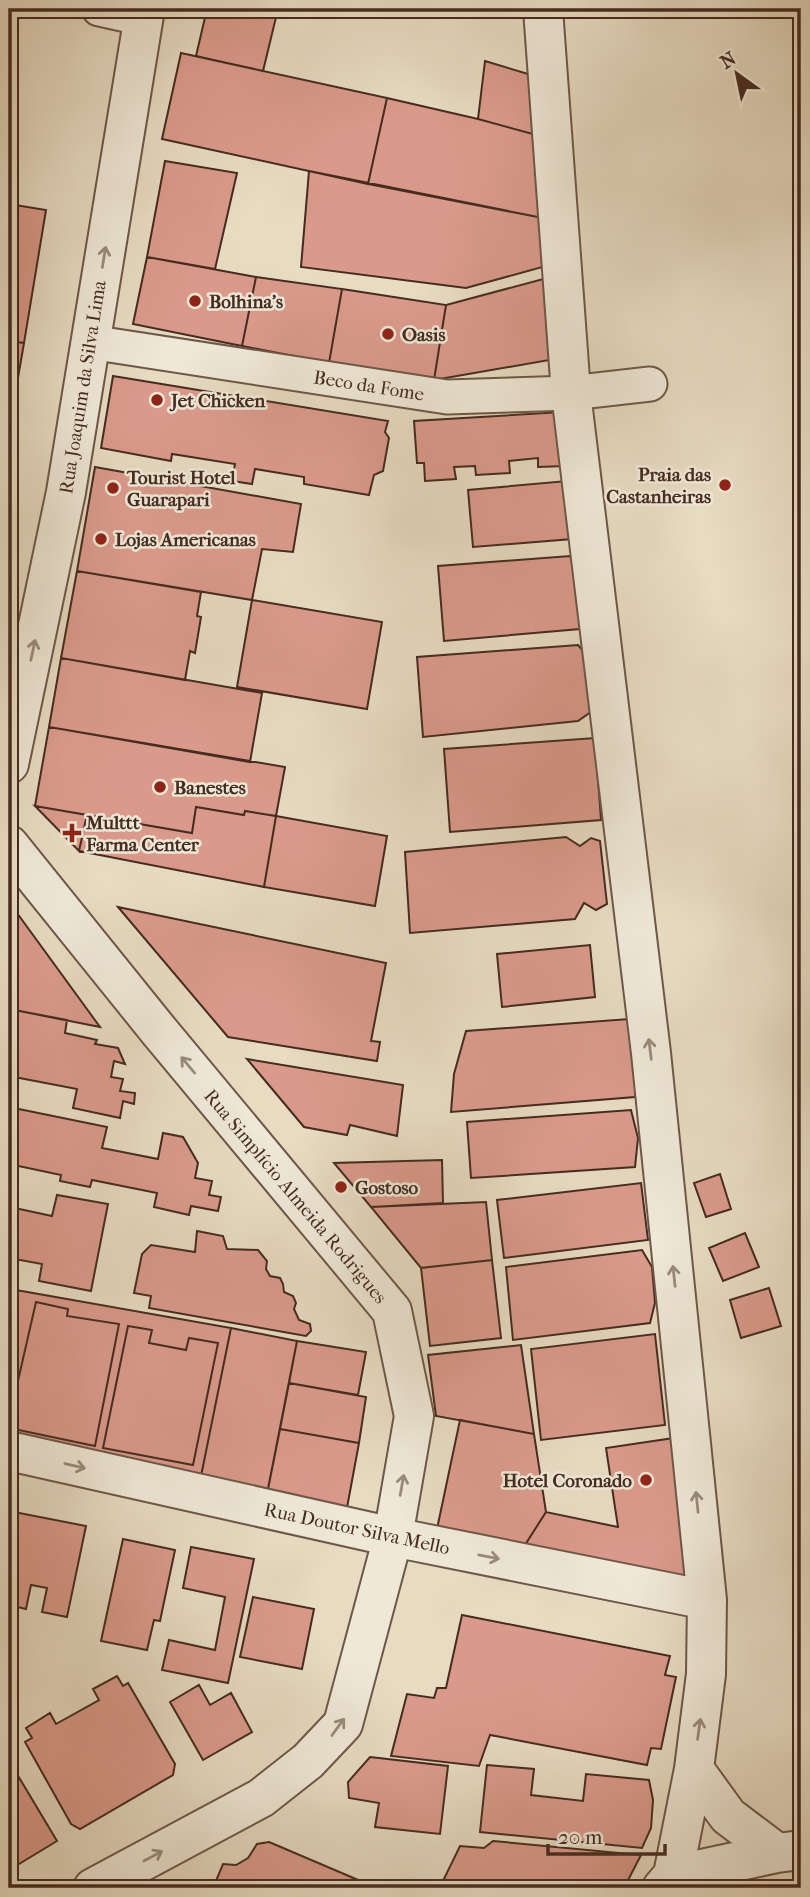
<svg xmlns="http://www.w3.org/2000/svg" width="810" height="1897" font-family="'IM FELL French Canon',serif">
  <rect width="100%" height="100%" fill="#e7dbc2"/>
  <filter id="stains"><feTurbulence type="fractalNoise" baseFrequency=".00286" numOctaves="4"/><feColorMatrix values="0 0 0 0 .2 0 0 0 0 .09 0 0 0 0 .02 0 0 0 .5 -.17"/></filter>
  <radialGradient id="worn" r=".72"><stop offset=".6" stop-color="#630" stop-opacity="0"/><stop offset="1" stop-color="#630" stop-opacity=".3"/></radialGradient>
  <path fill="#da9a8b" stroke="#452b20" stroke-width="2" d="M207,9H278L263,71L196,56Z
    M181,53L387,98L368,184L162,139Z
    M485,61L548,80L540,136L478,119Z
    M387,98L478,119L540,136L553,220L368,184Z
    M165,161L237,173L215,269L147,257Z
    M309,171L553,220L546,266L466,288L301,267Z
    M9,204L46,210L24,343L9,341Z
    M147,257L256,277L242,346L133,324Z
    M256,277L342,289L329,363L242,346Z
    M547,278L555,359L434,380L446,305Z
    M342,289L446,305L434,380L329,363Z
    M9,341L24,343L10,424H9Z
    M113,376L388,421L385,432L389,438L383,471L374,475L369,495L304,484V477L255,469L252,484L232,481L235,464L172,454L171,461L101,448Z
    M562,412L565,466L538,467V458L509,461L510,473L476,475L475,466L454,467L456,479L425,481L424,463H417L414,421Z
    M95,467L301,504L293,552L262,549L252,600L77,571Z
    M567,481L572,539L473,547L468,490Z
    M570,556L586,592L580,629L444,641L438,566Z
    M77,571L201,592L197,616L201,617L195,653L190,651L185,680L61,658Z
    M252,600L382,622L367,709L237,687Z
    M578,645L590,659L595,709L578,721L423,737L417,657Z
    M61,658L262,693L250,762L49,727Z
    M49,727L285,767L276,816L245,811L244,815L196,807L192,833L35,806Z
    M595,738L601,820L450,832L444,749Z
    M35,806L87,815L79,851Z
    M196,807L244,815L245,811L276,816L264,887L79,851L87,815L192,833Z
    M276,816L387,836L375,906L264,887Z
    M566,837L580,846L591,838L600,841L607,904L596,910L584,903L575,919L410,933L405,852Z
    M118,907L386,963L371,1041L380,1042L377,1061L228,1037Z
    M17,913L100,1027L9,1009V914Z
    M590,945L595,997L502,1007L497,954Z
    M9,1009L67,1020L65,1033L97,1040L95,1044L118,1048L125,1064L114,1061L111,1077L123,1079L120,1091L135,1093L134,1104L123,1101L120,1118L73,1108L77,1089L9,1076V1079Z
    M629,1019L637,1079L635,1097L451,1112L454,1074L466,1031Z
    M247,1059L403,1085L397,1136L350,1125L347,1135L304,1127Z
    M9,1107L107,1127L102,1148L158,1159L163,1133L183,1137L198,1163L195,1178L212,1181L209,1195L221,1197L218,1211L191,1206L189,1215L154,1207L157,1193L92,1180L90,1187L60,1181L61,1175L9,1164L12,1148L9,1147Z
    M631,1110L638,1138L635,1167L471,1178L467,1122Z
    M442,1160L443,1203L371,1207L334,1163Z
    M720,1174L731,1209L706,1217L694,1183Z
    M641,1183L648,1240L504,1258L497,1200Z
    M9,1184L14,1185L10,1207L52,1216L57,1195L108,1204L91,1291L39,1281L42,1264L9,1258Z
    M486,1202L492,1260L421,1268L371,1207Z
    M197,1231L223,1236L227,1249L258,1250L267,1261L266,1269L270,1276L280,1278L283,1284L284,1292L293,1296L296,1303L294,1309L299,1320L310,1324L311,1331L306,1336L149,1308L151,1296L134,1293L142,1254L151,1245L195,1252Z
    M745,1233L759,1267L723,1281L709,1248Z
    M642,1250L652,1267L655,1303L650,1323L513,1340L506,1267Z
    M492,1260L501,1338L430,1346L421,1268Z
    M769,1288L781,1326L741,1338L730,1300Z
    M9,1289L16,1290L9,1325Z
    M16,1290L231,1328L199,1486L9,1445V1325Z
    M36,1302L68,1309L67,1316L119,1324L95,1446L9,1428V1420Z
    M128,1326L152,1330L149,1343L186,1350L189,1338L218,1343L193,1465L103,1448Z
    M231,1328L297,1341L266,1499L199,1486Z
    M655,1334L665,1425L541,1440L531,1349Z
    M297,1341L366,1352L358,1395L289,1383Z
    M521,1345L534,1434L436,1416L428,1355Z
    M289,1383L366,1397L359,1443L280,1429Z
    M460,1420L534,1434L546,1512L523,1548L437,1529Z
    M280,1429L359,1443L346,1513L266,1499Z
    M674,1438L696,1557L682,1580L523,1548L546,1512L618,1527L606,1448Z
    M9,1511L86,1526L67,1617L42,1612L47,1588L31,1585L26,1609L9,1605Z
    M123,1539L175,1550L160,1621L154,1620L147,1650L101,1641Z
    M191,1547L254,1559L228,1683L162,1670L169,1640L215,1650L225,1597L183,1588Z
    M253,1597L314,1609L302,1669L240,1657Z
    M462,1615L670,1656L665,1675L676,1677L661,1749L651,1748L647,1765L490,1735L479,1766L391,1756L407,1694L434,1698L437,1688H446Z
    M117,1676L123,1686L128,1683L175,1764L173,1775L80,1829L71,1824L25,1742L32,1738L26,1728L50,1713L56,1724L99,1700L93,1689Z
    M199,1685L210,1705L231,1693L252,1732L203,1760L170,1702Z
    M370,1757L448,1766L440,1834L375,1827L379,1803L349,1798L348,1782Z
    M9,1764H11L57,1841L9,1870Z
    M487,1765L534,1769L531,1795L583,1801L586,1774L649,1780L653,1800L651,1828L642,1848L480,1832Z
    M493,1841L641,1855L624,1888L440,1887L460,1846L484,1848Z
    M269,1842L377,1888H213L223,1864L236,1865L248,1858L257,1844Z"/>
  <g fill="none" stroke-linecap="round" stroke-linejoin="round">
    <g stroke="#6e5748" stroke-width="37">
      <path id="pedestrian" d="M99,9L144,19
        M90,342L447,397L571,393L650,384"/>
    </g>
    <g stroke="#6e5748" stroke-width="42">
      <path id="minor" d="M543,9L571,393L651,1053L707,1600L706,1674L694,1769L673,1875L662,1888
        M9,1451L393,1537L707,1600
        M694,1769L728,1816L777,1853
        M673,1875L777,1853L801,1850"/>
    </g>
    <g stroke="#6e5748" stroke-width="42">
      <path id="tertiary" d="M9,764L66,492L145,9
        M9,845L159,1031L392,1311L414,1416L393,1537L343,1724L308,1761L261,1798L93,1888"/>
    </g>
    <use href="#pedestrian" stroke="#efe8d7" stroke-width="33"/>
    <use href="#minor" stroke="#efe8d7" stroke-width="38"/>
    <use href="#tertiary" stroke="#efe8d7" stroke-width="38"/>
  </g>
  <defs><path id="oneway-shaft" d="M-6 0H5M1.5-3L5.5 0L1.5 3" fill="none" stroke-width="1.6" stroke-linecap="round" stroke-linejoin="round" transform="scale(1.75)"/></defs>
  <g stroke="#9a8a7c">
    <use href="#oneway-shaft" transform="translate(104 257) rotate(-81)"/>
    <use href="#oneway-shaft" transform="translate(33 650) rotate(-78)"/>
    <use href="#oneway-shaft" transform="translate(650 1049) rotate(-97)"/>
    <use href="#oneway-shaft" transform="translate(188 1065) rotate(-130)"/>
    <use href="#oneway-shaft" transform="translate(674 1276) rotate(-96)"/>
    <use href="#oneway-shaft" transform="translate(75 1466) rotate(13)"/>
    <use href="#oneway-shaft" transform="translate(402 1485) rotate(-80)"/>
    <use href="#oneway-shaft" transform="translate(697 1502) rotate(-96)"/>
    <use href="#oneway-shaft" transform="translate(489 1557) rotate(11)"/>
    <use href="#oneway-shaft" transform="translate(338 1727) rotate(-54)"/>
    <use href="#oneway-shaft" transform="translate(699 1729) rotate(-82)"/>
    <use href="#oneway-shaft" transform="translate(153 1856) rotate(-28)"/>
  </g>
  <g fill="#8f2418" stroke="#efe8d7" stroke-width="2.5">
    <circle cx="195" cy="301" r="7"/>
    <circle cx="388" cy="334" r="7"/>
    <circle cx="157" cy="400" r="7"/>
    <circle cx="725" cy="485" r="7"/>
    <circle cx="113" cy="488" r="7"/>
    <circle cx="101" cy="539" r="7"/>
    <circle cx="160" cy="787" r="7"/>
    <path d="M68.5 822.5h7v7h7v7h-7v7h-7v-7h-7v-7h7z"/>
    <circle cx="341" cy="1187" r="7"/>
    <circle cx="646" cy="1480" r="7"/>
  </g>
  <g text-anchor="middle" stroke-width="5" stroke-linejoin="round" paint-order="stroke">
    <g font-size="19" font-weight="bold" fill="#452b20" stroke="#efe8d7" text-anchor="start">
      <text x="209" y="308">Bolhina's</text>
      <text x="402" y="341">Oasis</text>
      <text x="171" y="407">Jet Chicken</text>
      <text x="711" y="481" text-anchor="end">Praia das<tspan x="711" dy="22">Castanheiras</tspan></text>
      <text x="127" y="484">Tourist Hotel<tspan x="127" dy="22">Guarapari</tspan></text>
      <text x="115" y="546">Lojas Americanas</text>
      <text x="174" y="794">Banestes</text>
      <text x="86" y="829">Multtt<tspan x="86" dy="22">Farma Center</tspan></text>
      <text x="355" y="1194">Gostoso</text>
      <text x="632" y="1487" text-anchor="end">Hotel Coronado</text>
    </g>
    <g font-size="19" fill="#452b20" stroke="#efe8d7">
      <text transform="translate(369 385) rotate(9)" y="7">Beco da Fome</text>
      <text transform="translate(82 387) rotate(-81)" y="7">Rua Joaquim da Silva Lima</text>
      <text transform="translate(296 1196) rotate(50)" y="7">Rua Simplício Almeida Rodrigues</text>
      <text transform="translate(357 1528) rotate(12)" y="7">Rua Doutor Silva Mello</text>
    </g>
  </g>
  <rect width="810" height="1897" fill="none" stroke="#e7dbc2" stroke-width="35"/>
  <rect x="10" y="10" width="789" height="1876" fill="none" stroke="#452b20" stroke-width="3.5"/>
  <rect x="18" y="18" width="775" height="1862" fill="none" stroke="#452b20" stroke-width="2"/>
  <g transform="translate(737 74) rotate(327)" stroke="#efe8d7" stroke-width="5" paint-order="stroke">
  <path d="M0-5L12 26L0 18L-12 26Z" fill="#452b20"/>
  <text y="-10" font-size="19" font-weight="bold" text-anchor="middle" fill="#452b20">N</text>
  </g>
  <path d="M548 1844v10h117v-10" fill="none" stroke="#452b20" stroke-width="3.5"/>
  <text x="558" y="1844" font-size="21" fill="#452b20" stroke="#efe8d7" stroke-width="5" paint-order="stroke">20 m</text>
  <rect width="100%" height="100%" filter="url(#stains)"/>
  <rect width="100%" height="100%" fill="url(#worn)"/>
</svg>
